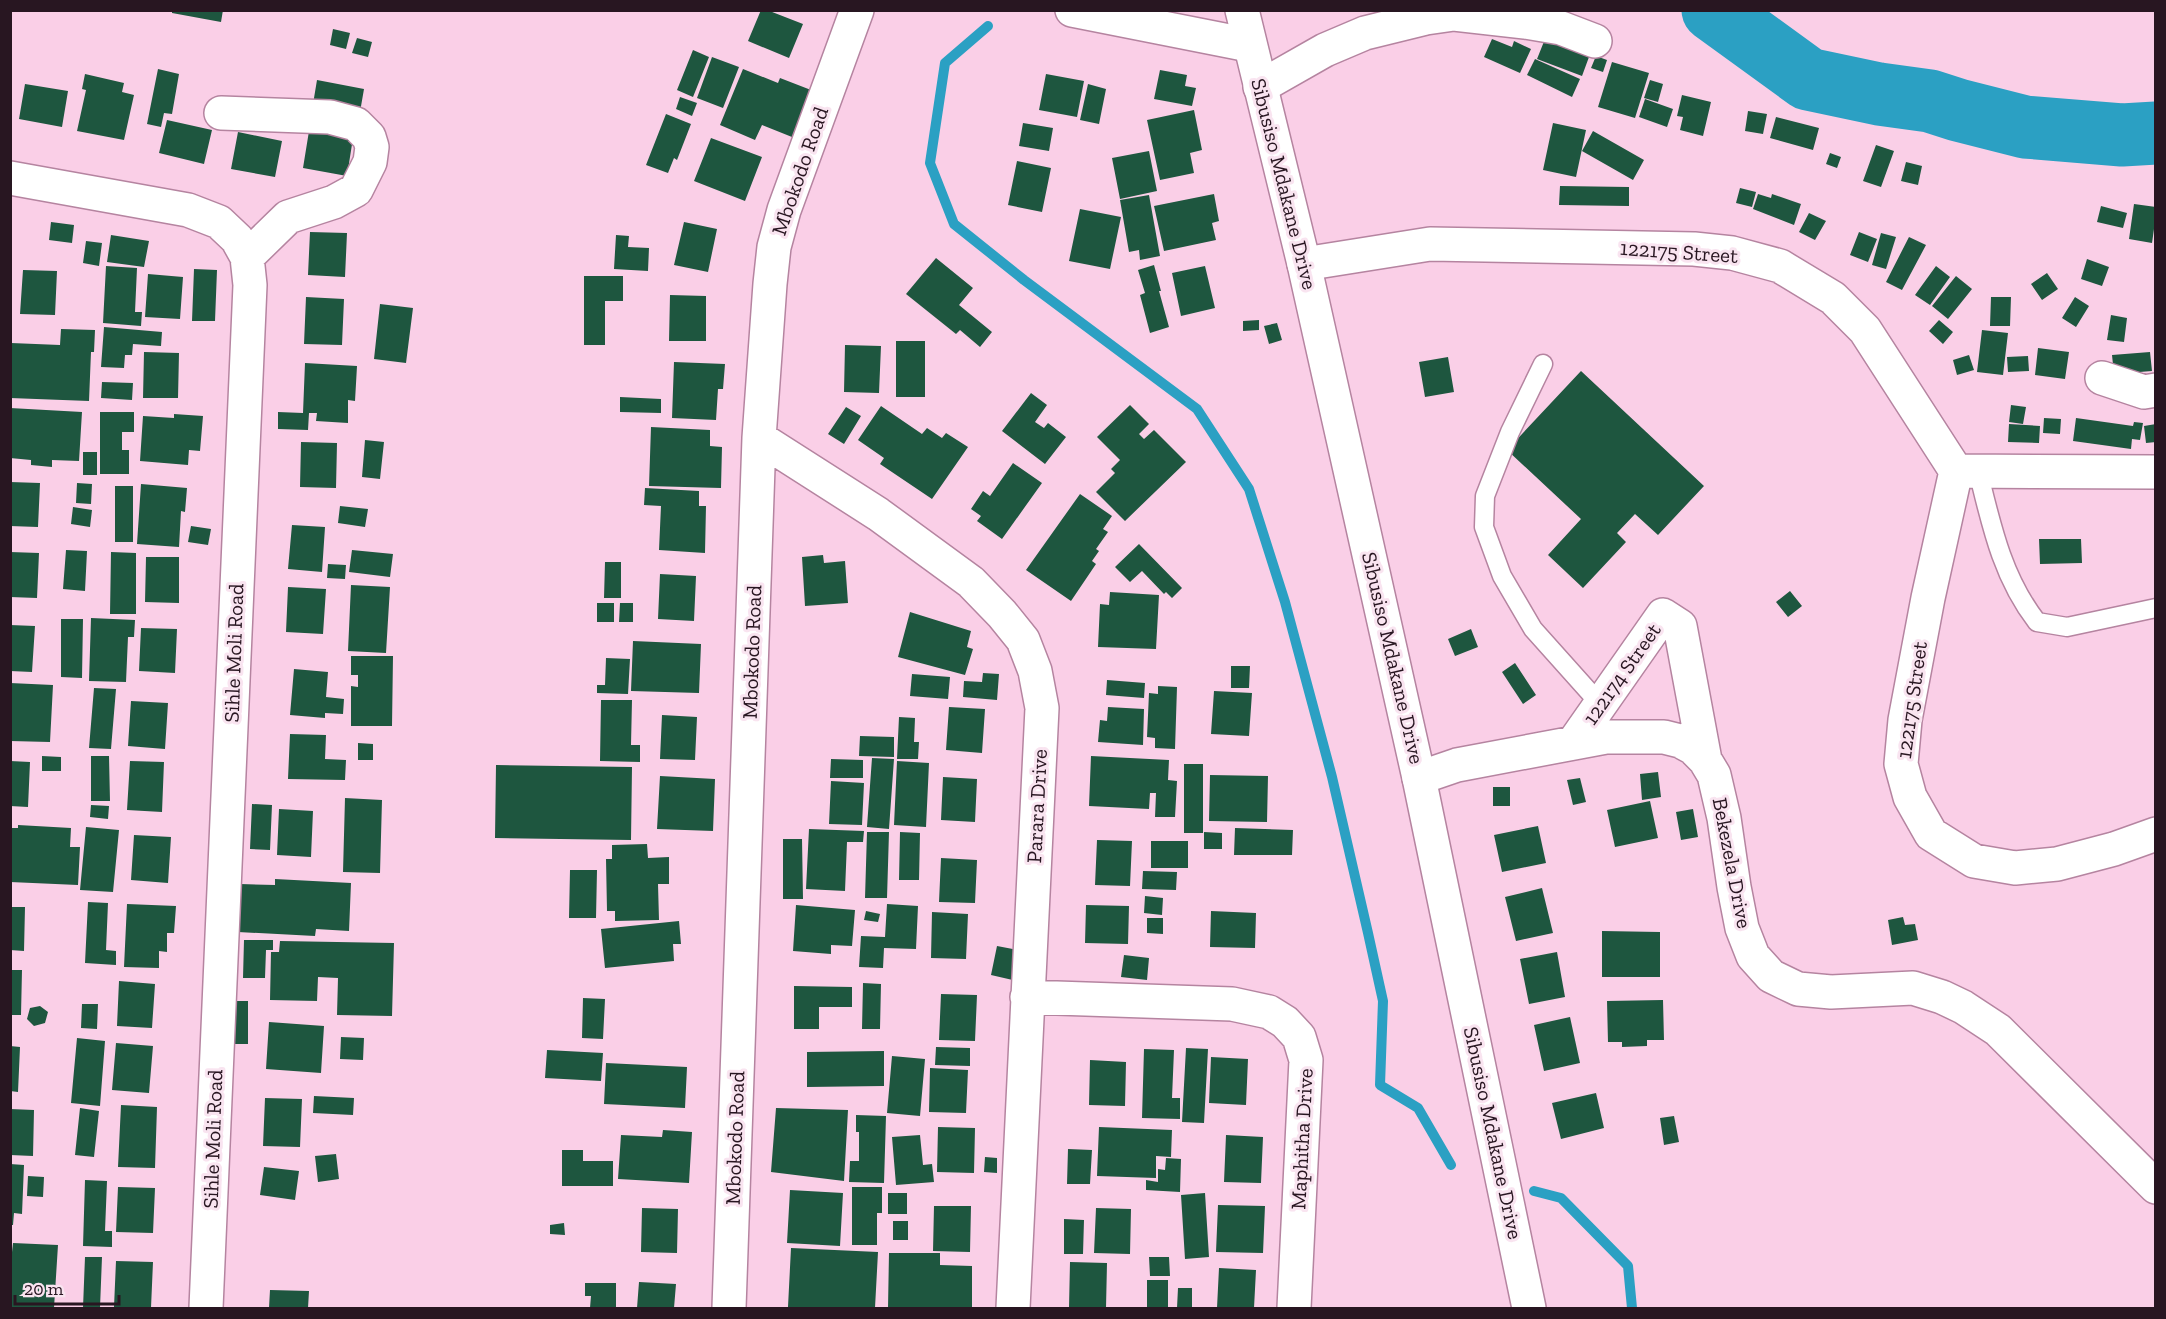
<svg xmlns="http://www.w3.org/2000/svg" width="2166" height="1319" font-family="'Zilla Slab',serif">
  <rect width="100%" height="100%" fill="#facfe7"/>
  <g fill="none" stroke-linecap="round" stroke-linejoin="round">
    <path stroke="#2ba0c3" stroke-width="10" d="M988,26L945,63L930,163L954,224L1024,280L1197,409L1249,489L1285,602L1332,777L1368,933L1383,1001L1380,1085L1418,1108L1451,1165
      M1534,1191L1561,1198L1628,1266L1632,1308"/>
    <path stroke="#2ba0c3" stroke-width="63" d="M1713,10L1808,79L1879,94L1930,101L1958,110L2025,127L2122,135L2156,133"/>
  </g>
  <path fill="#1e563f" d="M172,10H223L221,22L172,13Z
    M761,10H767L803,24L789,58L748,41Z
    M333,29L350,33L346,49L330,45Z
    M357,38L372,42L368,57L352,53Z
    M1492,39L1512,47L1514,41L1531,49L1520,73L1484,57Z
    M1545,39L1589,57L1582,76L1537,59Z
    M693,50L709,57L693,97L677,90Z
    M1596,56L1607,60L1603,72L1591,68Z
    M712,57L739,67L723,108L697,98Z
    M1535,59L1580,79L1572,97L1527,75Z
    M1612,62L1649,73L1635,118L1598,107Z
    M158,69L179,74L172,114L164,113L161,127L147,124Z
    M743,69L778,83L780,78L811,90L792,137L762,125L755,140L720,125Z
    M1160,70L1187,75L1185,86L1196,88L1192,106L1154,99Z
    M85,74L124,83L122,92L134,95L124,140L77,131L86,90L82,89Z
    M1046,74L1084,81L1077,117L1039,110Z
    M317,80L364,89L360,112L313,104Z
    M1650,80L1663,84L1658,102L1644,98Z
    M25,84L68,91L62,127L19,119Z
    M1088,84L1106,89L1099,124L1080,120Z
    M1682,95L1711,102L1703,136L1680,130L1683,117L1677,116Z
    M680,97L697,103L692,116L676,109Z
    M1645,99L1673,109L1667,127L1639,117Z
    M1194,110L1202,150L1190,153L1194,173L1160,180L1147,120Z
    M1748,111L1767,114L1763,134L1745,131Z
    M666,114L691,124L677,160L674,158L668,173L646,165Z
    M1776,117L1819,128L1813,150L1770,138Z
    M167,120L212,130L204,164L159,153Z
    M1023,123L1053,128L1049,151L1019,146Z
    M1553,123L1586,130L1576,177L1543,170Z
    M309,131L353,138L347,176L303,168Z
    M1593,131L1644,160L1633,180L1582,151Z
    M238,132L282,141L275,177L231,169Z
    M711,138L762,157L745,201L694,181Z
    M1876,145L1894,151L1881,187L1863,181Z
    M1149,151L1157,191L1120,199L1112,158Z
    M1830,153L1841,157L1837,168L1826,164Z
    M1017,161L1051,168L1042,212L1008,205Z
    M1906,162L1922,166L1918,185L1901,181Z
    M1560,186L1629,187V206L1559,205Z
    M1740,188L1756,192L1752,207L1736,203Z
    M1214,194L1219,221L1212,223L1216,240L1164,251L1154,206Z
    M1758,194L1771,198L1772,194L1801,204L1794,225L1753,209Z
    M1149,195L1160,256L1140,260L1139,250L1129,252L1120,200Z
    M2134,204L2156,207V229H2154L2152,243L2129,239Z
    M2101,206L2127,213L2123,228L2097,222Z
    M1080,209L1121,217L1110,269L1069,261Z
    M1809,213L1826,221L1815,240L1799,232Z
    M51,222L74,225L72,243L49,240Z
    M684,222L717,229L708,272L674,265Z
    M310,232L347,233L345,277L308,275Z
    M1859,232L1877,239L1868,262L1850,255Z
    M1881,233L1896,237L1886,269L1872,265Z
    M111,235L149,241L144,267L107,262Z
    M616,235L629,236L628,247L649,248L648,271L614,269Z
    M1909,237L1926,245L1902,290L1886,282Z
    M86,241L102,243L99,266L83,263Z
    M936,258L973,288L959,305L992,332L980,347L960,330L956,334L906,294Z
    M2087,259L2109,267L2102,286L2081,279Z
    M1154,265L1161,291H1159L1169,327L1150,333L1140,295L1145,293L1138,270Z
    M106,266L137,268L135,312H142L141,326L103,323Z
    M1205,266L1215,308L1181,316L1172,273Z
    M1936,266L1950,277L1930,305L1915,295Z
    M194,269L217,270L215,321H192Z
    M23,270L57,271L55,315L20,314Z
    M2047,273L2058,289L2042,300L2031,284Z
    M148,274L183,277L180,319L145,317Z
    M584,276H623V301H605V345H584Z
    M1956,276L1972,289L1948,319L1932,306Z
    M670,295L706,296V341H669Z
    M306,297L344,299L342,345L304,344Z
    M1991,297H2011L2010,326H1990Z
    M2075,297L2089,306L2076,327L2062,318Z
    M380,304L413,308L406,363L374,359Z
    M2111,315L2127,318L2124,342L2107,340Z
    M1259,320V330L1243,331V321Z
    M1939,320L1953,332L1943,344L1929,331Z
    M1277,323L1282,340L1269,344L1264,326Z
    M104,327L162,332L161,346L133,344L132,355H125L124,368L101,367Z
    M61,329L95,330L94,352H91L89,401L10,398L11,343L60,345Z
    M1982,330L2008,333L2003,375L1977,372Z
    M896,341H925V397H896Z
    M845,345L881,346L879,393L844,392Z
    M2038,348L2069,352L2065,379L2035,375Z
    M144,352L179,353L178,398H143Z
    M2150,352L2152,371L2114,374L2112,355Z
    M1969,355L1974,370L1957,375L1953,360Z
    M2028,356L2029,371L2008,372L2007,357Z
    M1448,357L1454,392L1425,397L1419,362Z
    M674,362L725,364L723,389H718L716,420L672,418Z
    M305,363L357,366L355,401L348,400V423L316,421L317,413H309L308,430L278,429V412L303,413Z
    M1581,371L1704,486L1658,535L1635,514L1617,533L1626,542L1583,588L1548,555L1581,519L1507,450Z
    M102,382L133,383L132,400L101,398Z
    M1031,393L1047,405L1035,422L1044,428L1048,423L1066,437L1045,464L1002,431Z
    M620,397L661,399V413L620,412Z
    M1130,405L1149,424L1139,434L1144,439L1154,430L1186,462L1125,521L1096,492L1115,473L1111,469L1120,460L1097,437Z
    M2011,405L2026,407L2023,424L2009,422Z
    M881,406L922,434L927,428L942,438L946,433L968,447L932,499L880,464L884,458L858,440Z
    M846,407L861,416L844,444L828,434Z
    M10,408L82,412L79,461L52,460V467L31,465V460L10,458Z
    M100,412H134V432H122V450H129V474H100Z
    M174,414L203,416L200,451L189,450L188,465L140,461L143,416L174,418Z
    M2044,418L2061,419L2060,434L2043,433Z
    M2076,418L2133,426L2134,422L2143,423L2140,440L2132,439L2131,449L2073,441Z
    M2009,424L2040,426L2039,443L2008,442Z
    M2156,424V442L2146,443L2144,426Z
    M651,427L710,430V446L722,447L721,488L649,486Z
    M365,440L384,442L380,479L362,477Z
    M301,442L337,443L336,488L300,487Z
    M83,452H97V475H83Z
    M1013,463L1042,483L1002,539L977,521L981,516L971,509L983,491L990,496Z
    M10,482L40,483L38,527L10,526Z
    M77,483L92,484L91,504L76,503Z
    M141,484L187,488L185,512L181,511L179,547L137,544Z
    M115,486H133V542H115Z
    M645,488L699,491V506H706L705,553L659,550L661,506L644,505Z
    M1080,494L1112,516L1103,529L1108,532L1096,549L1099,551L1092,561L1096,564L1071,601L1026,570Z
    M340,506L368,509L365,527L338,523Z
    M73,507L92,510L90,527L71,524Z
    M292,525L325,527L322,572L288,569Z
    M191,526L211,529L208,545L188,542Z
    M2039,539H2081L2082,563L2040,564Z
    M1139,544L1182,588L1172,598L1166,592L1164,594L1142,571L1130,582L1115,567Z
    M66,550L87,551L85,591L63,589Z
    M352,550L393,554L390,577L349,572Z
    M10,552L39,553L37,598L10,597Z
    M111,552L136,553V614H110Z
    M823,555L824,563L845,561L848,603L805,606L802,557Z
    M146,557H179V603L145,602Z
    M605,562H621V598H604Z
    M328,564L346,565L345,579L327,578Z
    M660,574L696,576L694,621L658,619Z
    M351,585L390,587L386,653L348,651Z
    M288,587L326,589L323,634L286,632Z
    M1790,591L1802,606L1788,617L1776,602Z
    M1110,592L1159,595L1156,649L1098,647L1100,604L1109,605Z
    M597,603H614V622H597Z
    M620,603H633V622H619Z
    M910,612L971,631L967,647L973,649L965,675L898,657Z
    M91,618L135,620L134,637H128L126,682L89,681Z
    M61,619H83L82,678L61,677Z
    M10,625L35,626L32,672L10,671Z
    M141,628L177,629L175,673L139,671Z
    M1471,629L1478,647L1455,656L1448,639Z
    M633,641L701,644L699,693L631,691Z
    M351,656H393L392,726H351V686L358,687V675H351Z
    M606,658L630,659L628,694L597,693V685H605Z
    M1515,663L1536,695L1523,704L1502,672Z
    M1231,666H1250L1249,688H1231Z
    M294,669L328,672L326,697L344,699L343,714L325,713V718L290,715Z
    M983,673L999,674L997,700L963,697L964,681L982,682Z
    M912,674L950,677L948,699L910,696Z
    M1107,680L1145,683L1144,698L1106,695Z
    M10,683L53,685L50,742L10,741Z
    M1158,686L1177,687L1175,749L1155,748V738L1147,737L1149,693L1158,694Z
    M94,688L116,689L111,749L89,748Z
    M1214,691L1252,693L1249,736L1211,734Z
    M601,700H632L631,745H640V762L600,761Z
    M131,701L168,703L165,749L128,746Z
    M949,707L985,709L982,753L946,750Z
    M1108,707L1144,709L1143,745L1098,742L1100,720L1107,721Z
    M662,715L697,717L695,760L660,759Z
    M899,717L915,718L914,742H919L918,759H897Z
    M290,734L326,735L325,759L346,760L345,780L288,779Z
    M860,736L894,737V757L859,756Z
    M358,743L373,744V760H358Z
    M42,756L61,757V771H42Z
    M91,756H109L110,801H91Z
    M1091,756L1169,760L1168,780L1177,781L1175,817H1155L1156,793H1150L1149,809L1089,806Z
    M872,758L894,759L889,829L867,827Z
    M831,759L863,760V778H830Z
    M10,761L30,762L28,807L10,806Z
    M130,761L164,762L162,812L127,810Z
    M897,761L929,763L926,827L894,825Z
    M1184,764H1203V833H1184Z
    M496,765L632,767L631,840L495,838Z
    M1658,772L1661,797L1642,800L1640,774Z
    M1210,775L1268,776L1267,822L1209,821Z
    M660,776L715,779L713,831L657,829Z
    M943,777L977,779L975,822L941,820Z
    M1580,778L1586,802L1573,805L1567,780Z
    M831,781L864,783L862,825L829,824Z
    M1493,787H1510V806H1493Z
    M345,798L382,800L380,873L343,872Z
    M1650,801L1658,838L1615,847L1607,810Z
    M252,804L272,805L270,850L250,849Z
    M91,805L109,806L108,819L90,817Z
    M279,809L313,811L311,857L277,855Z
    M1693,809L1698,837L1681,840L1676,812Z
    M18,825L71,828L70,847H80L78,885L10,882V828H18Z
    M1538,826L1546,863L1502,872L1494,835Z
    M86,827L119,830L113,892L80,890Z
    M1235,828L1293,830L1292,855H1234Z
    M809,829L864,831L863,842H847L845,891L806,889Z
    M867,832H889L887,898H865Z
    M900,832L920,833L919,880H899Z
    M1204,832L1222,833V849H1204Z
    M134,835L171,837L168,883L131,880Z
    M783,839H802L803,899H783Z
    M1097,840L1132,841L1130,886L1095,885Z
    M1151,841H1188V868H1151Z
    M647,844L648,858L669,857V884H658L659,920L615,921V911H607L606,859H612V845Z
    M941,858L977,860L975,903L939,902Z
    M570,870H597L596,918H569Z
    M1143,871L1177,872L1176,890L1142,889Z
    M275,879L351,883L349,931L316,929L315,936L238,932L240,884L275,885Z
    M1542,888L1553,933L1516,941L1505,897Z
    M1145,896L1163,898L1162,915L1144,913Z
    M88,902L108,903L106,950L116,951V965L85,963Z
    M127,904L176,906L174,933H167V952L159,951V968L124,967Z
    M887,904L918,906L916,949L884,948L883,968L859,967L861,936L885,937Z
    M796,905L855,910L852,946L831,945V954L793,951Z
    M1086,905L1129,906L1128,944L1085,943Z
    M10,907H25L24,951L10,950Z
    M866,911L880,914L878,922L864,920Z
    M1211,911L1256,913L1255,948L1210,947Z
    M932,912L968,914L966,959L931,958Z
    M1903,917L1905,925L1915,924L1918,940L1892,945L1888,920Z
    M1147,918H1163V934L1147,933Z
    M679,921L681,944H673L674,961L605,968L601,929Z
    M1602,931L1660,932V977H1602Z
    M244,940H273V950H266L265,978H243Z
    M280,941L394,943L392,1016L337,1015L338,978L318,977L317,1001L270,1000L271,952H279Z
    M997,946L1023,951L1017,981L991,975Z
    M1557,952L1565,997L1529,1004L1520,959Z
    M1124,955L1149,958L1147,980L1121,977Z
    M10,970H22L21,1015H10Z
    M119,981L155,984L152,1028L117,1026Z
    M863,983L881,984L880,1029H862Z
    M794,986L852,987V1007H819V1029H794Z
    M941,994L977,995L975,1041L939,1040Z
    M583,998L605,999L603,1039L582,1038Z
    M1663,1000L1664,1040H1647V1046L1622,1047V1042H1608L1607,1001Z
    M234,1001H248V1044H233Z
    M82,1004H98L97,1029L81,1028Z
    M40,1006L48,1012L45,1023L34,1026L27,1019L30,1008Z
    M1570,1017L1580,1063L1544,1071L1534,1025Z
    M269,1022L324,1026L321,1073L266,1069Z
    M341,1037L364,1038L363,1060L340,1059Z
    M77,1038L105,1041L100,1106L71,1103Z
    M116,1043L153,1046L149,1093L112,1090Z
    M10,1046L20,1047L18,1092L10,1091Z
    M936,1047L970,1048V1066L935,1065Z
    M1186,1048L1208,1049L1204,1123L1182,1122Z
    M1144,1049L1174,1050L1172,1098H1180V1119L1142,1118Z
    M547,1050L603,1053L601,1081L545,1078Z
    M884,1051V1086L807,1087V1052Z
    M892,1056L925,1059L920,1116L887,1113Z
    M1211,1057L1248,1059L1246,1105L1209,1103Z
    M1090,1060L1126,1062L1125,1106L1089,1105Z
    M606,1063L687,1067L685,1108L604,1104Z
    M930,1068L968,1070L966,1113L929,1112Z
    M1596,1093L1604,1128L1561,1139L1552,1103Z
    M314,1096L354,1098L353,1115L313,1113Z
    M265,1098L302,1099L300,1147L263,1146Z
    M121,1105L157,1107L155,1168L118,1167Z
    M80,1108L99,1111L94,1157L75,1155Z
    M776,1108L848,1110L844,1181L771,1172Z
    M10,1109L34,1110L33,1156L10,1155Z
    M856,1115L886,1116L884,1183L849,1182L850,1161H859V1132H856Z
    M1674,1116L1679,1142L1664,1145L1660,1118Z
    M938,1127L975,1128L974,1173L937,1172Z
    M1099,1127L1172,1130L1171,1157L1156,1156V1178L1097,1176Z
    M663,1130L692,1132L689,1183L618,1179L621,1135L662,1137Z
    M920,1135L923,1165L932,1164L934,1182L896,1185L892,1137Z
    M1226,1135L1263,1137L1261,1183L1224,1182Z
    M1068,1149L1092,1150L1090,1184H1067Z
    M562,1150H583V1161H613V1186H562Z
    M336,1154L339,1179L318,1182L315,1156Z
    M985,1157L997,1158V1173L984,1172Z
    M1166,1158L1181,1159L1180,1192L1146,1190V1180L1158,1182V1169L1165,1170Z
    M10,1164L24,1165L22,1214L14,1213L13,1225H10Z
    M264,1167L299,1171L295,1200L260,1195Z
    M28,1176L44,1177L43,1197L27,1196Z
    M85,1180L107,1181L105,1231H112V1247L83,1246Z
    M118,1187L155,1188L153,1233L116,1232Z
    M852,1187H882V1213H877V1245H852Z
    M790,1190L843,1193L840,1246L787,1243Z
    M888,1193H907V1214H888Z
    M1205,1193L1209,1257L1185,1259L1181,1195Z
    M1218,1205L1265,1206L1263,1253L1216,1252Z
    M934,1206H971L970,1252L933,1251Z
    M642,1208L678,1209L677,1253L641,1252Z
    M1096,1208L1131,1209L1130,1254L1094,1253Z
    M1064,1219L1084,1220L1083,1254H1064Z
    M893,1221H908V1240H893Z
    M564,1223L565,1235L550,1234V1225Z
    M13,1243L58,1245L54,1308H10V1252H12Z
    M791,1248L878,1252L875,1308L788,1307Z
    M889,1253H940V1265L972,1266V1308H888Z
    M85,1257H102L100,1308H83Z
    M1149,1257H1169L1170,1276H1150Z
    M116,1261L153,1262L151,1308L114,1307Z
    M1070,1262L1107,1263L1106,1308H1069Z
    M1219,1268L1256,1270L1254,1308H1217Z
    M1147,1280H1168V1308H1147Z
    M639,1282L676,1284L674,1308H637Z
    M585,1283H616V1308H590L591,1296H585Z
    M1178,1288H1192V1308H1177Z
    M270,1290L309,1291L308,1308H269Z"/>
  <g fill="none" stroke-linecap="round" stroke-linejoin="round">
    <g stroke="#b584a0" stroke-width="21">
      <path id="service" d="M1543,364L1510,432L1485,496L1484,527L1502,576L1533,629L1601,705
        M1978,471C1991,524 2002,577 2037,622L2067,627L2156,608"/>
    </g>
    <g stroke="#b584a0" stroke-width="36">
      <path id="minor" d="M1072,10L1249,45
        M1260,87L1325,50L1365,33L1426,18L1454,14L1525,22L1561,28L1595,41
        M221,113L330,117L356,124L369,137L372,147L370,162L356,190L334,202L288,217L247,257
        M10,178L188,210L219,222L237,239L247,257L250,285L206,1308
        M1304,264L1430,244L1694,249L1732,253L1780,266L1833,298L1865,330L1956,471L1928,598L1905,720L1901,764L1910,797L1931,834L1974,861L2015,868L2057,864L2114,849L2156,834
        M2102,378L2144,392L2156,390
        M759,438L878,514L971,582L1002,614L1023,640L1035,671L1042,708L1013,1308
        M1956,471L2156,472
        M1574,742L1663,615L1680,626L1705,760
        M1419,778L1457,765L1606,737H1664L1680,741L1693,748L1705,760L1714,775L1724,818L1734,887L1742,928L1753,956L1771,976L1798,989L1831,992L1913,988L1942,997L1963,1007L1998,1030L2156,1187
        M1027,997L1232,1004L1269,1012L1285,1022L1299,1037L1306,1060L1294,1308
        M729,1308L759,438L770,284L774,247L784,210L857,10"/>
    </g>
    <g stroke="#b584a0" stroke-width="36">
      <path id="tertiary" d="M1242,10L1304,264L1419,778L1529,1308"/>
    </g>
    <use href="#service" stroke="#fff" stroke-width="18"/>
    <use href="#minor" stroke="#fff" stroke-width="33"/>
    <use href="#tertiary" stroke="#fff" stroke-width="33"/>
  </g>
  <g text-anchor="middle" stroke-width="6" stroke-linejoin="round" paint-order="stroke">
    <g font-size="21" fill="#281621" stroke="#f9e4f0">
      <text transform="translate(800 171) rotate(-71)" y="7">Mbokodo Road</text>
      <text transform="translate(1284 184) rotate(76)" y="7">Sibusiso Mdakane Drive</text>
      <text transform="translate(1679 252) rotate(4)" y="7">122175 Street</text>
      <text transform="translate(752 652) rotate(-88)" y="7">Mbokodo Road</text>
      <text transform="translate(234 653) rotate(-88)" y="7">Sihle Moli Road</text>
      <text transform="translate(1393 658) rotate(77)" y="7">Sibusiso Mdakane Drive</text>
      <text transform="translate(1622 674) rotate(-55)" y="7">122174 Street</text>
      <text transform="translate(1912 700) rotate(-82)" y="7">122175 Street</text>
      <text transform="translate(1037 806) rotate(-87)" y="7">Parara Drive</text>
      <text transform="translate(1732 863) rotate(79)" y="7">Bekezela Drive</text>
      <text transform="translate(1493 1133) rotate(78)" y="7">Sibusiso Mdakane Drive</text>
      <text transform="translate(735 1138) rotate(-88)" y="7">Mbokodo Road</text>
      <text transform="translate(213 1139) rotate(-88)" y="7">Sihle Moli Road</text>
      <text transform="translate(1302 1139) rotate(-87)" y="7">Maphitha Drive</text>
    </g>
  </g>
  <rect width="2166" height="1319" fill="none" stroke="#281621" stroke-width="24"/>
  <path d="M15 1295v9h104v-9" fill="none" stroke="#281621" stroke-width="3"/>
  <text x="24" y="1295" font-size="18" fill="#281621" stroke="#f9e4f0" stroke-width="4.5" paint-order="stroke">20 m</text>
</svg>
